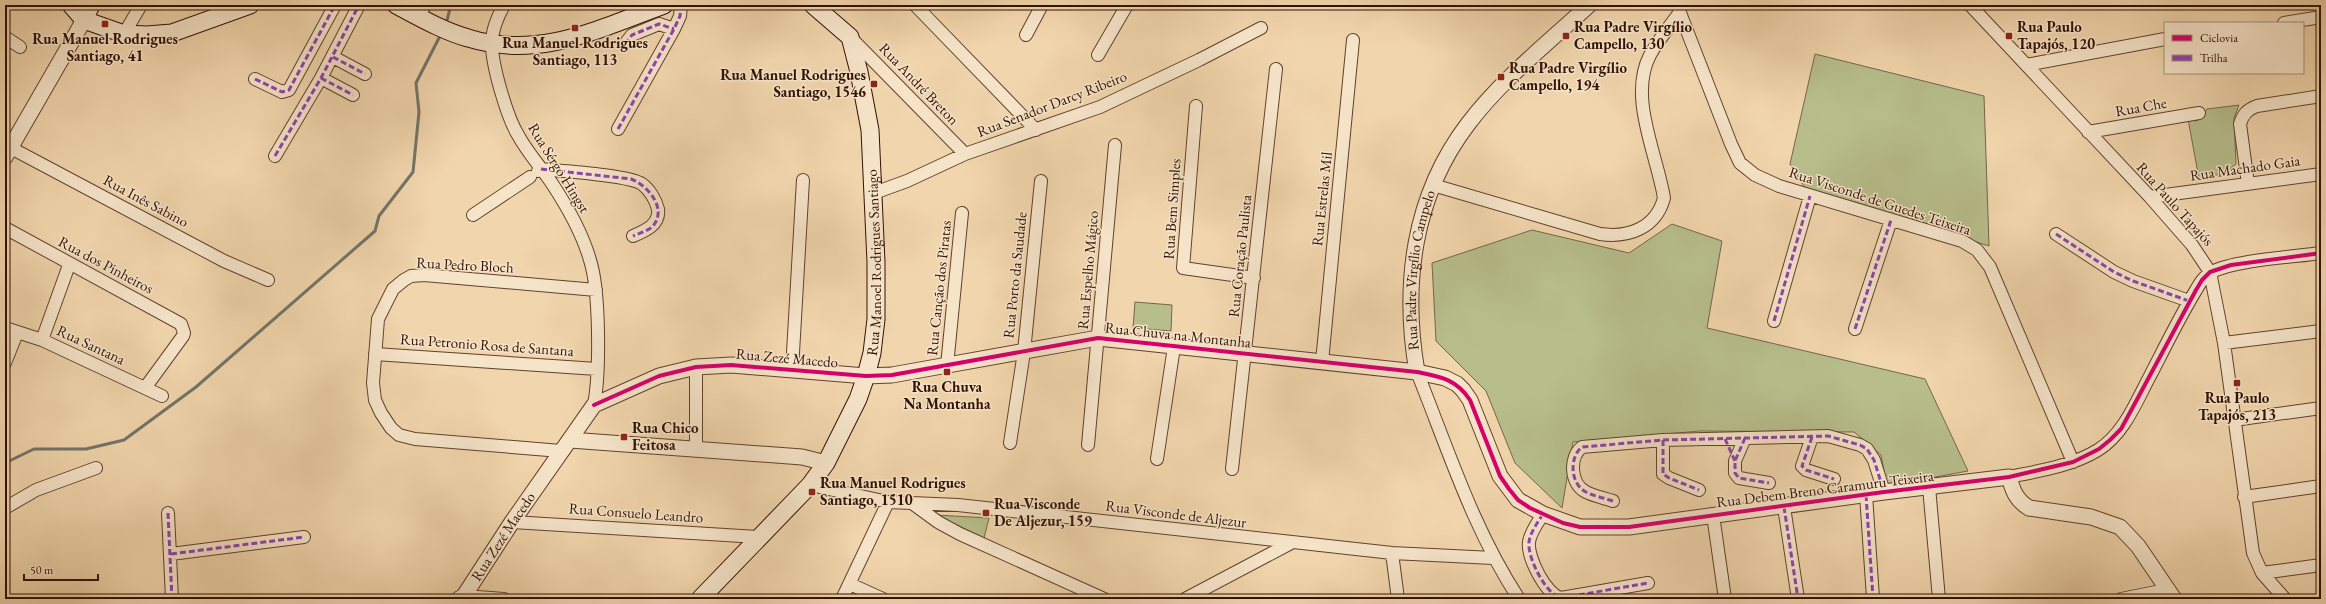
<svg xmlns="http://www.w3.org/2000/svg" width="2326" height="604" font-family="'EB Garamond',serif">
  <rect width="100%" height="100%" fill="#f1d5ac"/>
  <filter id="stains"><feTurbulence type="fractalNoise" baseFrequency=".005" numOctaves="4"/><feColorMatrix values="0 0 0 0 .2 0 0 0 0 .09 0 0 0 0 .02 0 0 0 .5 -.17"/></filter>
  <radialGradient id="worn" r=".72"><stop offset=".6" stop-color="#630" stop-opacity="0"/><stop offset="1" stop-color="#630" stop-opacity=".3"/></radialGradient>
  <path fill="#b7be8c" stroke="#746748" d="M1815,54L1984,96L1989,246L1805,188L1790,164Z
    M2239,105L2234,118L2236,164L2225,173L2199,179L2188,119L2197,121L2207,109Z
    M1672,224L1722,241L1707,328L1925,379L1968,471L1887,486L1881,455L1854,432L1700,431L1573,442L1562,508L1515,463L1486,391L1436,341L1432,263L1532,230L1629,253Z
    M1135,302L1172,305L1171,331L1133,328Z
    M936,515L989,518L984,538Z"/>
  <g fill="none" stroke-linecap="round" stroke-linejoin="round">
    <path stroke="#71756b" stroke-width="3" d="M446,24L451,5
      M5,463L34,449H86L124,440L196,387L375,231L379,216L413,172L419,112L416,83L441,34"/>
    <g stroke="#61412d" stroke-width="14">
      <path id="minor" d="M504,5C498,16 492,29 492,42C491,63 507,117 518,135C527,152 540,166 551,182C567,206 582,232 590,260C600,291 600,373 594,405
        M915,5L1036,130
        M1677,5L1731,144L1740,163L1755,175L1779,186L1962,241L1977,250L1990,267L2073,462
        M1970,5L2150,197L2192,245L2210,272L2224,343L2253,553L2262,573L2285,599
        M419,16L425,5
        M2284,23L2321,17
        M124,34L141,5
        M1026,35L1042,5
        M5,37L20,47
        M851,38L965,154
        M625,44L632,35L659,24L674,29
        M1098,55L1127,5
        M333,57L365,74
        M2026,65L2165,39
        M321,78L353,95
        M255,79L282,92L289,90L335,5
        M1196,106L1183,268L1254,278
        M618,129L674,29L680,16L681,5
        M2088,132L2199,113
        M11,148L224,261L268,280
        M275,156L321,78L359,5
        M538,171L541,169C561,171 629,175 642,184C649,189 656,200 658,209C660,225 645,231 633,236
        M2248,184L2240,124C2243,114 2247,110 2257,106L2321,96
        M1433,185L1600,234C1629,238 1656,228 1664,198C1657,154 1628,97 1650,55C1658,40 1670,26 1680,12
        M874,193L907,181L965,154L1100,107L1199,60L1261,28
        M2150,197L2321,174
        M473,215L530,177
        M5,228L181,324L184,333L183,336L145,388
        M2056,234L2114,272L2133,281L2189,301
        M1774,321L1810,196
        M5,328L42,340L162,396
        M1855,329L1891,220
        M42,340L69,265
        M2224,343L2321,331
        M375,354L597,369
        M1322,362L1353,40
        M5,363L17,333
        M947,366L962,213
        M696,367V448
        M792,370L803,180
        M1417,372C1448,449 1473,529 1519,599
        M2234,420L2321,408
        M1812,437L1802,466L1806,470L1834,479
        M1745,438L1735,461V473L1739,478L1769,483
        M1663,440V474L1669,478L1699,490
        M1010,443L1024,352L1041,181
        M1088,445L1115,145
        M561,451L415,439L399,435L391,428L381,413L375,400L373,383L378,319L393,289L404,280L411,276L424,275L596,290
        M1157,459L1174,347
        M1232,469L1276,69
        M2009,477C2039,471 2072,466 2098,450C2124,434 2136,402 2150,376C2165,347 2179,318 2196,290C2200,283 2204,276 2212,272C2234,260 2294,257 2321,253
        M810,485L888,502L958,505L1392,553L1493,558
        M1929,487L1939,599
        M1866,495L1873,598
        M2244,497L2321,486
        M1613,501C1604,498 1594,496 1586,492C1570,484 1569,457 1582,447L1663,440L1828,436L1860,445L1867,449L1874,460L1884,492
        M912,503L938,522L960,534L1104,599
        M1784,507L1798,599
        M5,508L36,490L96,468
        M168,513L172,599
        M1543,514C1538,522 1530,533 1529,542C1527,557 1546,595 1561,598L1648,583
        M1713,515L1725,599
        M512,522L758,537
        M1392,553L1398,599
        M171,554L304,537
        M2262,573L2321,565
        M850,584L883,599
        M464,596L504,599
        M842,599L888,502
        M1185,599L1291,543
        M2121,599L2166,590"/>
    </g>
    <g stroke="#61412d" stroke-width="17">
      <g id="tertiary">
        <path d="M5,157L84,20"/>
        <path id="s1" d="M1417,372C1402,285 1413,196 1468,124C1501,80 1548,43 1589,5"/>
        <path d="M570,440L802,457L826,463"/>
        <path id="s2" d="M459,599L464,596L512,522L594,405L659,376L696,367L731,365L866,376L892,375L1098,338L1417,372L1445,378L1457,384L1463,390L1470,400L1500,476L1518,500L1543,514L1580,527H1629L1884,492L2009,477C2013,491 2016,500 2029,508L2091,517L2120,527L2138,546L2174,599"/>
      </g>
    </g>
    <g stroke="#311003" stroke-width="19">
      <g id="secondary">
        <path d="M71,5L84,20L124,34L147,35L172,33L250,5"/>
        <path d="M396,5C419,17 443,31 468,38C539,60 598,29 664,5"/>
        <path d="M84,20L91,5"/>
        <path id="s3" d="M700,599L810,485L826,463L858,399L866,376L872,353L876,319V262L870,130L859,72L850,37L813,5"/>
      </g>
    </g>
    <use href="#minor" stroke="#f6e4c9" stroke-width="12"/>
    <use href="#tertiary" stroke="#f6e4c9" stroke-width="15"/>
    <use href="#secondary" stroke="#f6e4c9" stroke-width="17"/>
    <path stroke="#8e44ad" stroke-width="3" stroke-dasharray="6 3" stroke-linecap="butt" d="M625,44L632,35L659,24L674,29
      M333,57L365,74
      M321,78L353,95
      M255,79L282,92L289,90L335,5
      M618,129L674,29L680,16L681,5
      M275,156L321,78L359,5
      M541,169L631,179C647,185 668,208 653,226C648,231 640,233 633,236
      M2056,234L2114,272L2133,281L2189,301
      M1774,321L1810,196
      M1855,329L1891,220
      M1812,437L1802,466L1806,470L1834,479
      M1745,438L1735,461V473L1739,478L1769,483
      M1725,439L1735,461
      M1663,440V474L1669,478L1699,490
      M1866,495L1873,598
      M1613,501C1604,498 1594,496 1586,492C1570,484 1569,457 1582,447L1663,440L1828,436L1860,445L1867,449L1874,460L1884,492
      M1784,507L1798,599
      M168,513L172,599
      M1543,514C1538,522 1530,533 1529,542C1527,557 1546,595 1561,598L1648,583
      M171,554L304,537"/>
    <g stroke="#f6e4c9" stroke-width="6">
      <path id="cycleway" d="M594,405L659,376L696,367L731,365L866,376L892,375L1098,338L1417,372C1441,377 1456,379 1470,400L1500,476L1509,489L1518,500L1530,508L1563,523L1580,527H1629L1884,492L2009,477L2073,462L2099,449L2110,440L2121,429L2134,405L2196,290L2202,280L2210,272L2231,265L2321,253"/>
    </g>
    <use href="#cycleway" stroke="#d6006c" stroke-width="4"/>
  </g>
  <g fill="#8f2418" stroke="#f6e4c9" stroke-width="1.5">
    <rect x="101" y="20" width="8" height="8" rx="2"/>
    <rect x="571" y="24" width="8" height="8" rx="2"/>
    <rect x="1562" y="32" width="8" height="8" rx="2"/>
    <rect x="2005" y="32" width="8" height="8" rx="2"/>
    <rect x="1497" y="73" width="8" height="8" rx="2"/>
    <rect x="870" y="80" width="8" height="8" rx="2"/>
    <rect x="943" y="368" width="8" height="8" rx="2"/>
    <rect x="2233" y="379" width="8" height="8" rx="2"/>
    <rect x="620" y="433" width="8" height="8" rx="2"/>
    <rect x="808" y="488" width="8" height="8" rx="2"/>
    <rect x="982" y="509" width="8" height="8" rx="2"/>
  </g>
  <g text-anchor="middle" stroke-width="3" stroke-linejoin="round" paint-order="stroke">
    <g font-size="15" font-weight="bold" fill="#311003" stroke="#f6e4c9" text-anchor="start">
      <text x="1574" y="32">Rua Padre Virgílio<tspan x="1574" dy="17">Campello, 130</tspan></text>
      <text x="2017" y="32">Rua Paulo<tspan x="2017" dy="17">Tapajós, 120</tspan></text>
      <text x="105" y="44" text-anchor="middle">Rua Manuel Rodrigues<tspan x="105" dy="17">Santiago, 41</tspan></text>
      <text x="575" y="48" text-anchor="middle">Rua Manuel Rodrigues<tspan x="575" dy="17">Santiago, 113</tspan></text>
      <text x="1509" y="73">Rua Padre Virgílio<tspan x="1509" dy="17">Campello, 194</tspan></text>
      <text x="866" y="80" text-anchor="end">Rua Manuel Rodrigues<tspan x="866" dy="17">Santiago, 1546</tspan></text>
      <text x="947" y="392" text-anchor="middle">Rua Chuva<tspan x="947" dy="17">Na Montanha</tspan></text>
      <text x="2237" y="403" text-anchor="middle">Rua Paulo<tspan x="2237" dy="17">Tapajós, 213</tspan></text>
      <text x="632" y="433">Rua Chico<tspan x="632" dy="17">Feitosa</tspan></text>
      <text x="820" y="488">Rua Manuel Rodrigues<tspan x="820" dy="17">Santiago, 1510</tspan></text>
      <text x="994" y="509">Rua Visconde<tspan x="994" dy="17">De Aljezur, 159</tspan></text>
    </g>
    <g font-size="15" fill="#311003" stroke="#f6e4c9">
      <text transform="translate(919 84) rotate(46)" y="5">Rua André Breton</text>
      <text transform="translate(1052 104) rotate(-21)" y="5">Rua Senador Darcy Ribeiro</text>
      <text transform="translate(2141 107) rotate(-10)" y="5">Rua Che</text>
      <text transform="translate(559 168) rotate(58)" y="5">Rua Sérgo Hingst</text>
      <text transform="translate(2245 168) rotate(-8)" y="5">Rua Machado Gaia</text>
      <text transform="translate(1322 199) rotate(-84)" y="5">Rua Estrelas Mil</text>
      <text transform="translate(146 201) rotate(28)" y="5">Rua Inês Sabino</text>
      <text transform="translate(1880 201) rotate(18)" y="5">Rua Visconde de Guedes Teixeira</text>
      <text transform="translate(2175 204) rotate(48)" y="5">Rua Paulo Tapajós</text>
      <text transform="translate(1172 209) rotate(-86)" y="5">Rua Bem Simples</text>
      <text transform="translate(1240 256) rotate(-84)" y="5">Rua Coração Paulista</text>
      <text dy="5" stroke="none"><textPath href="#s3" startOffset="396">Rua Manoel Rodrigues Santiago</textPath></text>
      <text transform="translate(106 265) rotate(28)" y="5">Rua dos Pinheiros</text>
      <text transform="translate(465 265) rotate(3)" y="5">Rua Pedro Bloch</text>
      <text transform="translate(1088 270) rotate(-85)" y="5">Rua Espelho Mágico</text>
      <text dy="5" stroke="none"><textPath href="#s1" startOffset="103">Rua Padre Virgílio Campelo</textPath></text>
      <text transform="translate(1015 275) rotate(-84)" y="5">Rua Porto da Saudade</text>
      <text transform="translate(939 288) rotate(-84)" y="5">Rua Canção dos Piratas</text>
      <text transform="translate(1178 335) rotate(6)" y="5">Rua Chuva na Montanha</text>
      <text transform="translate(91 345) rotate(25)" y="5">Rua Santana</text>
      <text transform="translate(487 345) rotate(4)" y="5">Rua Petronio Rosa de Santana</text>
      <text transform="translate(787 358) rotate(5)" y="5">Rua Zezé Macedo</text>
      <text transform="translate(1825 489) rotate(-7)" y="5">Rua Debem Breno Caramuru Teixeira</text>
      <text transform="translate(636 513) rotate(4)" y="5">Rua Consuelo Leandro</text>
      <text transform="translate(1176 514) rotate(7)" y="5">Rua Visconde de Aljezur</text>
      <text dy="5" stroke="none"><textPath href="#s2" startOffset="77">Rua Zezé Macedo</textPath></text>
    </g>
  </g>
  <rect width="2326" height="604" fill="none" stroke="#f1d5ac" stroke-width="20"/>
  <rect x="6" y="6" width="2314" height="592" fill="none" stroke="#311003" stroke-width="2"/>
  <rect x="10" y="10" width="2306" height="584" fill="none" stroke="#311003"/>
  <rect x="2164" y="22" width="140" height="52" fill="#f6e4c9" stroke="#a78f7a"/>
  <rect x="2172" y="35" width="20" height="6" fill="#d6006c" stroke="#a78f7a"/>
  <text x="2200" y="42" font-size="12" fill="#311003">Ciclovia</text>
  <rect x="2172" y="55" width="20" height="6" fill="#8e44ad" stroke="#a78f7a"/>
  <text x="2200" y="62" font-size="12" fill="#311003">Trilha</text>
  <path d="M24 574v6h74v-6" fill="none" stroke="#311003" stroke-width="2"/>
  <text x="30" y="574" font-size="12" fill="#311003" stroke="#f6e4c9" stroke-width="3" paint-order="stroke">50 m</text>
  <rect width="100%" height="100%" filter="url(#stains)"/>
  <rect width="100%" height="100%" fill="url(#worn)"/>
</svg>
